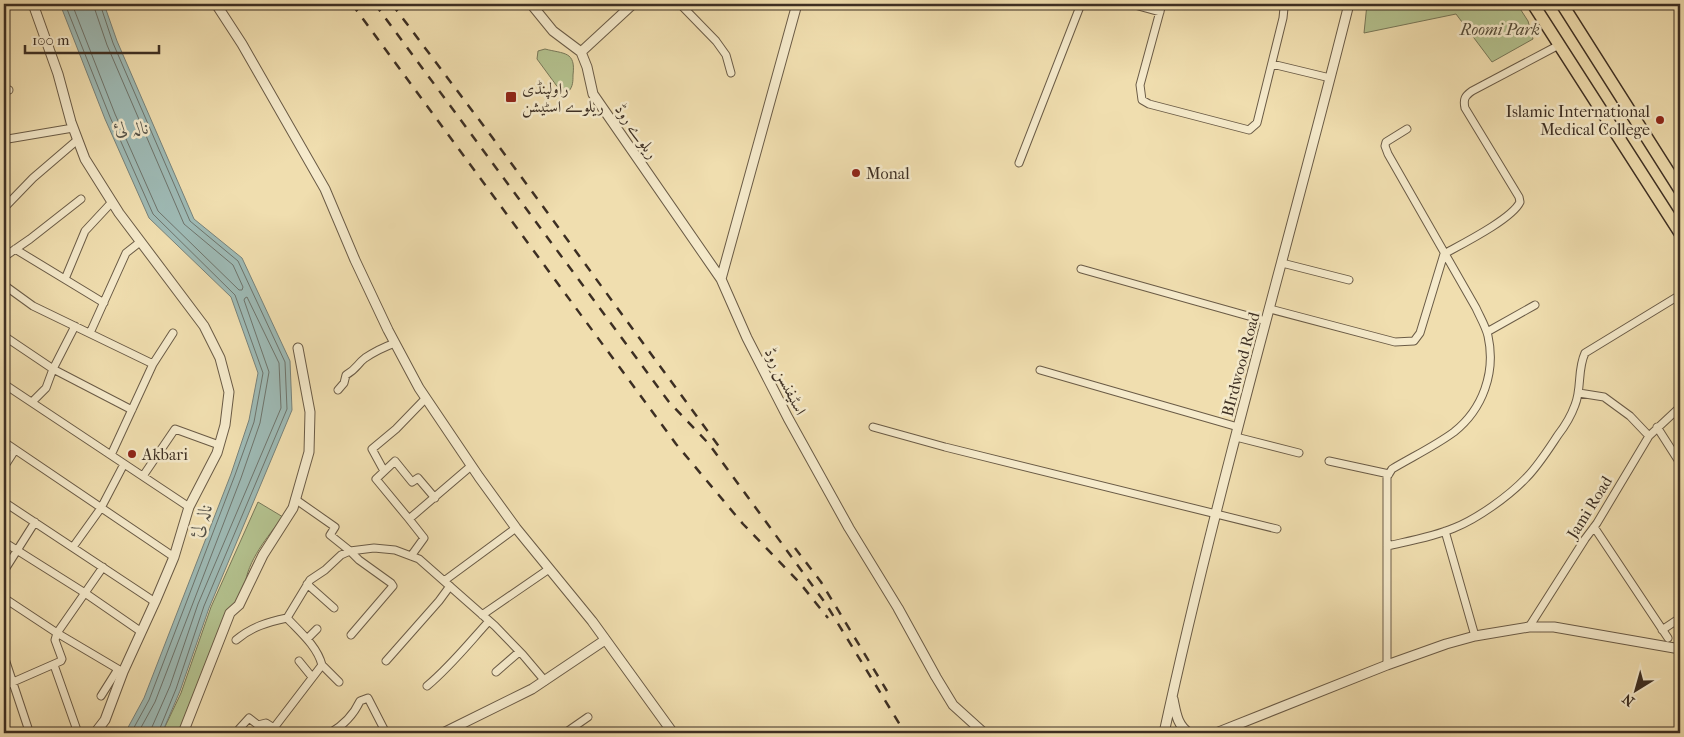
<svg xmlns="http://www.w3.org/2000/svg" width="1684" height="737" font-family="'IM FELL French Canon',Amiri,serif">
  <rect width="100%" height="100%" fill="#f0deaf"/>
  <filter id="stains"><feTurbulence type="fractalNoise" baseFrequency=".004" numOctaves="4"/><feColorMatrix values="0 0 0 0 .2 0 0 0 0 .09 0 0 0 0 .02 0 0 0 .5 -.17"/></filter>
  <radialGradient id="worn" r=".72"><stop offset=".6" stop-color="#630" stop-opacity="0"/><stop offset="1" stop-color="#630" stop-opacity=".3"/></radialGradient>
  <path fill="#b4c28f" stroke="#787859" d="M1367,4H1517L1528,21L1533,39L1492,62L1456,14L1364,33Z
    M545,49C564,54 576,51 573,75C573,81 573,86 569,91L564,92L559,89L537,59L538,51Z
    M258,502L283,517C268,536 247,561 245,586L180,733H162L181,693L211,607Z"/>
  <path fill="#9ebab5" stroke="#77827b" d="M60,4H104L117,41L194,219L242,258L290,361L292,410L209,608L180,691L162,733H125L144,698L231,474L249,420L258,373L231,297L149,218L105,119Z"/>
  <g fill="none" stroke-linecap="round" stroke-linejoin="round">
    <path stroke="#6e746c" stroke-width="1" d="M65,4L110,117L153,214L235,295L263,373L254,422L235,475L149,700L131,733
      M72,4L115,114L158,211L239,290H242L243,287L233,265L184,224L107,45L93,4
      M100,4L113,43L190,221L238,261L285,362L287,409L204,606L176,689L158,733
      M138,733L155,702L241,478L260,423L269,372L244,300L245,298L247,297L279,363L281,408L198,604L170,686L152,727L151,733"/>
    <g stroke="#6a5b46" stroke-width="9">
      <path id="minor" d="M680,4L716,41L726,55L731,73
        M1131,4L1160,12
        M1162,4L1140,85L1142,100L1149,104L1249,130L1257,123L1283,18L1284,8L1281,4
        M1272,64L1330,78
        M4,90H9
        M4,141L8,139L73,128
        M1019,163L1081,4
        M4,208L33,178L75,142
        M15,249L104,303
        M4,257L30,239L81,199
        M1282,263L1349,280
        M1081,269L1266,321
        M65,279L85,231L112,202
        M4,285L33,306L153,364
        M1270,309L1395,342L1414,341L1420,333L1444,254C1462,244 1512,219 1520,202L1519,197L1465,108C1463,99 1465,96 1472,91L1559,45
        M1487,332L1535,305
        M90,333L126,253L140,242
        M4,336L53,369L75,326
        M1040,370L1238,427
        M4,384L189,507
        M338,390L344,383L346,375C357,369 357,364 365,358C374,352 384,347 395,343
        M1579,393L1604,397L1630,416L1649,436
        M32,402L46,388L53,369L132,410
        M873,427L945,447L1277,529
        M1657,427L1680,463
        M1236,437L1299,453
        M4,442L174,557
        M111,455L153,364L173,333
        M1329,461L1389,474
        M4,467L15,450
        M384,471L372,449L396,429L426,398
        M143,476L175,429L219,445
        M295,499L335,527L330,535L350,551L359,560L391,583L393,586L351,635
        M4,502L155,602
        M409,519L376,479L395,461L412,482L418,478L435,498
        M1594,527L1668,638
        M1445,531L1475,636
        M4,542L85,593L140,631
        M1387,546C1409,541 1433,537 1454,528C1477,519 1509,496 1526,478C1538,466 1548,450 1558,435C1565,426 1571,416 1575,405C1582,388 1577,370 1585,353L1680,295
        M73,547L101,508L124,464
        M411,556L424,538L409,519L471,466
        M4,571L35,522
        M444,581L516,528
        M307,584L334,608
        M4,598L57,633L123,672
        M482,615L549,569
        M1529,627L1585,539L1597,523L1649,436L1680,407
        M1662,630L1680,618
        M307,639L317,629
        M236,640C251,627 268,622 287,618L310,580L325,570L341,555L350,551L374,548L395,550L419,559L495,626L523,655L545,681
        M4,656L28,728
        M299,661L312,677
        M386,661L439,601L450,586
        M54,665L78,733
        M322,665L339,682
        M1387,665V477L1392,469C1412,457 1435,446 1454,432C1483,409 1496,372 1488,336C1486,327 1480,317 1476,308L1388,154L1385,146L1386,142L1407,129
        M496,672L519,652
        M4,686L61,661L62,659L55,640L57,633L103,567
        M427,686C450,667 469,643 489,621
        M101,696L118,669
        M239,729L249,718L258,725L266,723L274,728
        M270,733L322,665C317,646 300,632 287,618
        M330,733C344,725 353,716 360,701L368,698L386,733
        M565,733L588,717"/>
    </g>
    <g stroke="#6a5b46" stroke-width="11">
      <path id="tertiary" d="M33,4L58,74L71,122L85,159L119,213L204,326L220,358L229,392L225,425L217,453L189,507L174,557L155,602L123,672L105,720L95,733
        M216,4L242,44L325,189L355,260L388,330L419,388L479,477L516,528L592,621L673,733
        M531,4L553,31L581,52L587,67L593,94L721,279
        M797,4L721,279L747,338L788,418L849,528L898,608L936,677L953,705L984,733
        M581,52L633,4
        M1173,699C1176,713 1177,725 1189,733
        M183,733L230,613L239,605L263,555L293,508L309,452L310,412L298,348
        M443,733L532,689L605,640
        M1164,733C1217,488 1288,247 1349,4
        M1216,733L1387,665L1446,644L1475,636L1529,627H1554L1680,649"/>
    </g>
    <g stroke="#3d2f23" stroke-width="14">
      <path id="trunk" d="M1533,4L1680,233
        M1562,4L1680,190"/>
    </g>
    <use href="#minor" stroke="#f5eacb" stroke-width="7"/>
    <use href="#tertiary" stroke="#f5eacb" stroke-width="9"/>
    <use href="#trunk" stroke="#f0deaf" stroke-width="11"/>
    <path stroke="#3d2f23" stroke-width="2.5" stroke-dasharray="9 9" stroke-linecap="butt" d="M352,4L676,444L743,524L799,582L828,618
      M375,4L669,402L709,444L826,604L905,733
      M392,4L492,137L720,448
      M795,548L821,582L887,691"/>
  </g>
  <g fill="#8f2418" stroke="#f5eacb" stroke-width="2">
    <rect x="505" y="91" width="12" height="12" rx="2.5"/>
    <circle cx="1660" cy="120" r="5"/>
    <circle cx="856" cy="173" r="5"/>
    <circle cx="132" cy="454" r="5"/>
  </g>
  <g text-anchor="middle" stroke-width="5" stroke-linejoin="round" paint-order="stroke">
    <g font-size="16" font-style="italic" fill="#554c39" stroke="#f5eacb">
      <text x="1500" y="35">Roomi Park</text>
    </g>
    <g font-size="16" fill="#3d2f23" stroke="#f5eacb" text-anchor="start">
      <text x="522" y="94">راولپنڈی<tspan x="522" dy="18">ریلوے اسٹیشن</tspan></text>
      <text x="1650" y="117" text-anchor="end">Islamic International<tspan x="1650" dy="18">Medical College</tspan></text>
      <text x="866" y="179">Monal</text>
      <text x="142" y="460">Akbari</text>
    </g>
    <g font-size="16" fill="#3d2f23" stroke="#f5eacb">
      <text transform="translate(637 131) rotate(55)" y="6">ریلوے روڈ</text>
      <text transform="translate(1240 364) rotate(-75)" y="6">BIrdwood Road</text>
      <text transform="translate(786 381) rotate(63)" y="6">اسٹیفنسن روڈ</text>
      <text transform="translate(1589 507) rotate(-58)" y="6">Jami Road</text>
    </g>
    <g font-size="18" font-style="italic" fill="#555248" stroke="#f5eacb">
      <text x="132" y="134">نالہ لئ</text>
      <text transform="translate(201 520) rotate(-69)" y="6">نالہ لئ</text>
    </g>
  </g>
  <rect width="1684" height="737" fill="none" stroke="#f0deaf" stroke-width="20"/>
  <rect x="5" y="5" width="1674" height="727" fill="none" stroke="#3d2f23" stroke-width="2.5"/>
  <rect x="10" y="10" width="1664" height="717" fill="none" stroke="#3d2f23"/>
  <g transform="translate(1636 690) rotate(217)" stroke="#f5eacb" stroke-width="4" paint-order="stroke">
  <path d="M0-4L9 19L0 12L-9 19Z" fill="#3d2f23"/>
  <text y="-8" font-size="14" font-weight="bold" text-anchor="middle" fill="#3d2f23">N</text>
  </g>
  <path d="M25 45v8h134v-8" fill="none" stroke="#3d2f23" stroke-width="2.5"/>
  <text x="32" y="45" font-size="15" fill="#3d2f23" stroke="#f5eacb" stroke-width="4" paint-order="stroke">100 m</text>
  <rect width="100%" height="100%" filter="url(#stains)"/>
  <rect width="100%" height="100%" fill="url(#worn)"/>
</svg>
